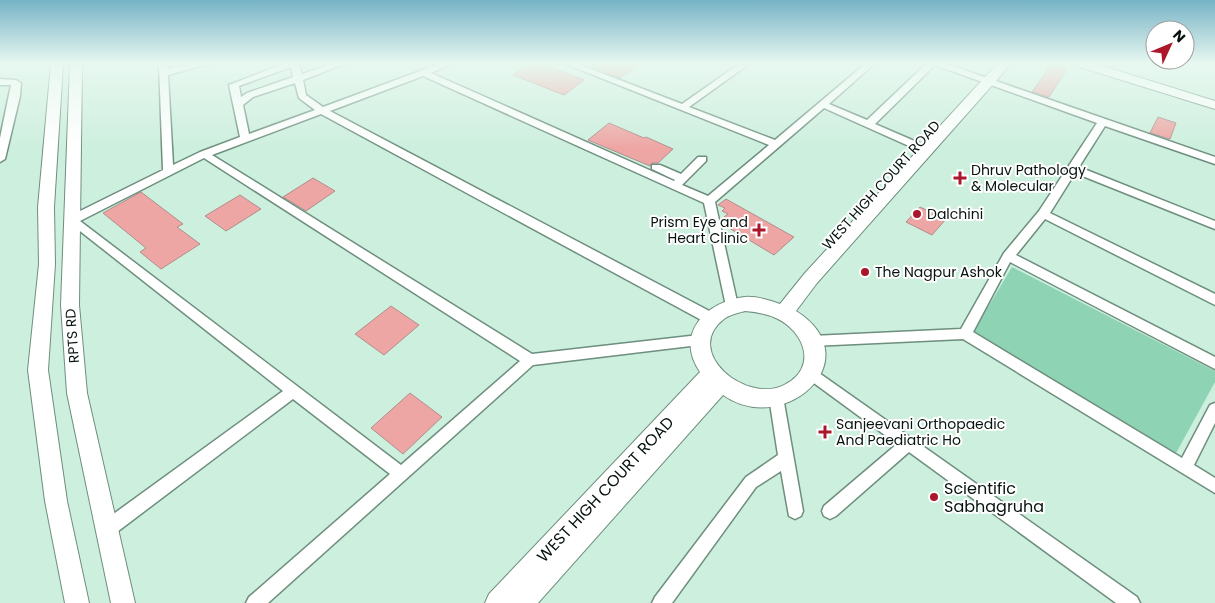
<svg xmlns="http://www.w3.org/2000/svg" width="1215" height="603" font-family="Poppins,sans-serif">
  <rect width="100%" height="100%" fill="#cdefde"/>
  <path fill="#8ed3b4" d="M1012,267L1215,371V382L1175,455L973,332Z"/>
  <path fill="#eea6a4" stroke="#b08d8b" d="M529,64H541L584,80L564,95L513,75Z
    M587,64H639L620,78Z
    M1052,64L1067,69L1049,97L1032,92Z
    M1158,117L1176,123L1170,139L1150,133Z
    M609,123L644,138L646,137L673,149L658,163H652L650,166L588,140Z
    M313,178L335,191L306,211L283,197Z
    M141,192L183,224L177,227L200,244L161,269L140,252L146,248L103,213Z
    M240,195L261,209L226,231L205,216Z
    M726,199L794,237L774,255L724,225L730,221L724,217L728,214L722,211L725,208L718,205Z
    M920,207L946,219L932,235L906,222Z
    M391,306L419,325L384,355L355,334Z
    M410,393L442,417L403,454L371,428Z"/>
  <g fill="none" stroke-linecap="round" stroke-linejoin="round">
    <g stroke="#6e8e7e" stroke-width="3">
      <path id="street" d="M159,64H167L168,69L192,64H208L168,75L173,165L200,152L240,137L229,85L283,64H299L302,74L332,64H344L303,80L306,95L323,107L439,64H451L431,73L674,181L675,180L652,169V165H660L681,174L698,157H706V161L682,185L708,196L769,145L566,64H578L682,104L739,64H749L689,107L775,140L865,64H874L829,104L867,120L926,64H947L1215,157V164L1105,126L1079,167L1215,221V229L1075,173L1050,213L1215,294V305L1045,219L1016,255L1215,357V369L1010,262L973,332L1182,458L1210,405L1215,403V423L1194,465L1215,478V493L963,339L812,346L807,345L805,341L807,337L812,336L961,329L1004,253L1039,211L1097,123L935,65L875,124L919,143V147H911L824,108L715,202L738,306L736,309H728L726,306L704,203L423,76L330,111L715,314L716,318L715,322H705L321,114L212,155L532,354L699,335L704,336L706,340L704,344L699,345L533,365L268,603H246L249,597L390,474L293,399L113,535L107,537L101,535L99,529L101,523L283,391L66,220L68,217L163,170ZM291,67L293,77L247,93L241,97L239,86ZM295,83L299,98L315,110L249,134L243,105L253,97ZM204,158L520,361L401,465L80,221Z
        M0,79L16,80L21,83L20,96L5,159L0,162V138L11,85H0Z
        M812,368L1137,597L1140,603H1116L909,452L836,516L830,519L824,516L822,511L824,506L897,444L807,378L805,374L807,370Z
        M776,391L781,393L783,397L803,511L801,516L795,519L789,516L781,471L756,487L672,603H652L655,597L746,477L778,455L769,397L771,393Z"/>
    </g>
    <g stroke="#6e8e7e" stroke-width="2">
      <path id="secondary" d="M51,64H63L54,207L55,264L48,370L67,501L89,603H65L45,501L28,370L39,264L38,207Z
        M70,64H82L79,305L87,393L135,603H111L67,393L61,305Z
        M1078,64H1096L1215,101V109L1080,67Z"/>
    </g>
    <g stroke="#6e8e7e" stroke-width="2">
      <path id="primary" d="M997,64H1011L817,283L796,311C872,359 784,438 723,395L538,603H485L489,594L700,372C674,334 706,301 745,297C756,296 769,300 780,304L805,273ZM745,311C757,312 768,314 778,319C805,333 817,367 786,384C748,406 681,352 724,319C729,315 738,313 745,311Z"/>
    </g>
    <use href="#street" fill="#fff" fill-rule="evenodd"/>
    <use href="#secondary" fill="#fff" fill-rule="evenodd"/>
    <use href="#primary" fill="#fff" fill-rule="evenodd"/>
  </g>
  <linearGradient id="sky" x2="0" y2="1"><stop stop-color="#76b3c6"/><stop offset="0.43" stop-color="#e8f8f0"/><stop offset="1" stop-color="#e8f8f0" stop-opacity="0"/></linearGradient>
  <rect width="1215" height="148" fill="url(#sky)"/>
  <g fill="#ab162b" stroke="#fff" stroke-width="2">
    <path d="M957.5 170.5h5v5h5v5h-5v5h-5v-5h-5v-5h5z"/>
    <circle cx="917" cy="214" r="5"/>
    <path d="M756.5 222.5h5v5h5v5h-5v5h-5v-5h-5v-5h5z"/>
    <circle cx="865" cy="272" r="5"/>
    <path d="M822.5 424.5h5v5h5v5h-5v5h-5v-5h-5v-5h5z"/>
    <circle cx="934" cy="497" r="5"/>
  </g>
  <g text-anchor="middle" stroke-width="4" stroke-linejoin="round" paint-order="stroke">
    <g font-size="14" fill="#07130e" stroke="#fff" text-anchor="start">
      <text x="971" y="175">Dhruv Pathology<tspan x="971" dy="16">&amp; Molecular</tspan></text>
      <text x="927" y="219">Dalchini</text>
      <text x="748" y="227" text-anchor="end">Prism Eye and<tspan x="748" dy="16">Heart Clinic</tspan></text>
      <text x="875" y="277">The Nagpur Ashok</text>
      <text x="836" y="429">Sanjeevani Orthopaedic<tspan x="836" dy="16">And Paediatric Ho</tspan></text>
    </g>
    <g font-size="14" fill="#07130e" stroke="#fff">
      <text transform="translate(881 185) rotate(-48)" y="5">WEST HIGH COURT ROAD</text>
      <text transform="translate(72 336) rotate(-94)" y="5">RPTS RD</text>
    </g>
    <g font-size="16" fill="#07130e" stroke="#fff" text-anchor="start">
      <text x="944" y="494">Scientific<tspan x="944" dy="18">Sabhagruha</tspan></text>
    </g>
    <g font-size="16" fill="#07130e" stroke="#fff">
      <text transform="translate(605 489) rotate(-47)" y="6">WEST HIGH COURT ROAD</text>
    </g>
  </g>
  <g transform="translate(1170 45) rotate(46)"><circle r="24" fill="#ffffff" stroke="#9ca19f"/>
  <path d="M0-4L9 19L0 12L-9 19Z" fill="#ab162b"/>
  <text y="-8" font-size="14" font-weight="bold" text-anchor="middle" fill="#07130e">N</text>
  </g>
</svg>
